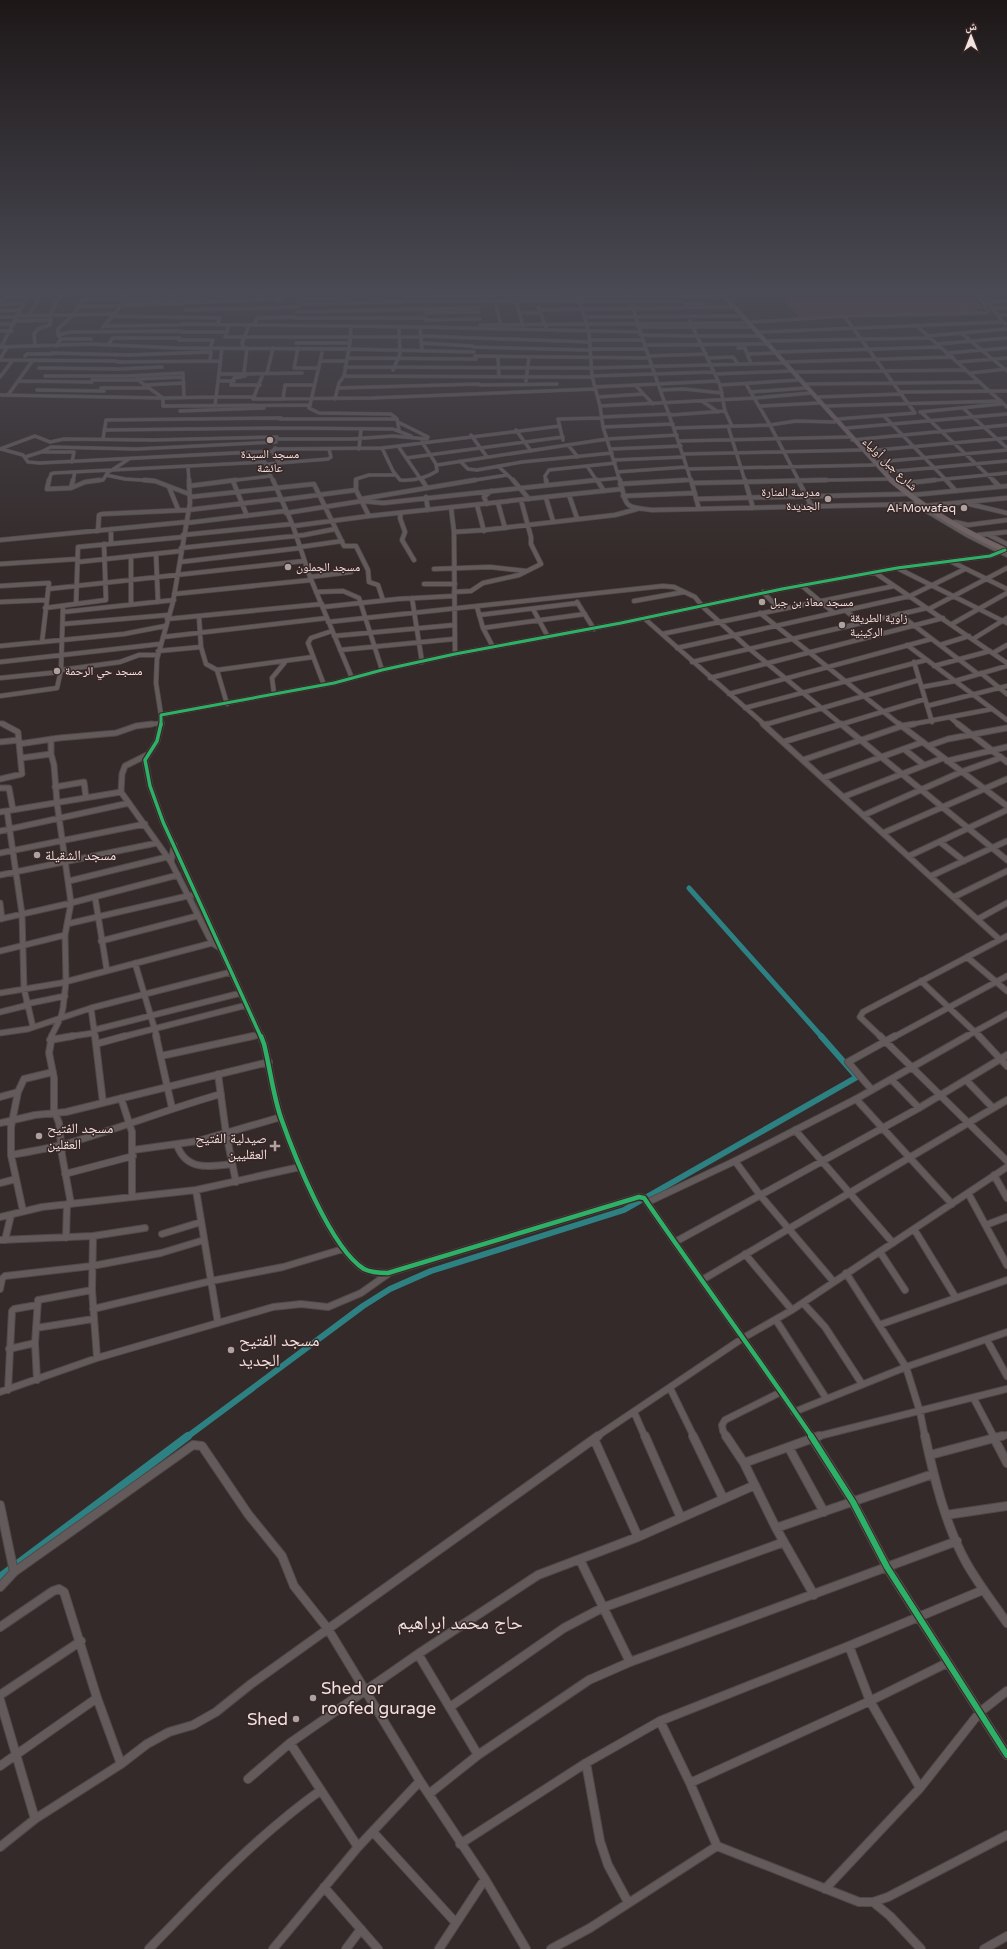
<svg xmlns="http://www.w3.org/2000/svg" width="1007" height="1949" font-family="'Varela Round','Noto Naskh Arabic',sans-serif">
  <rect width="100%" height="100%" fill="#342a29"/>
  <path fill="#6d3c39" d="M778,294H969L984,309H977V313H892L799,317Z"/>
  <g fill="none" stroke-linecap="round" stroke-linejoin="round">
    <path stroke="#2e8182" stroke-width="5" d="M689,888L822,1037"/>
    <path stroke="#2e8182" stroke-width="6" d="M187,1437L363,1306L390,1289L431,1271L624,1210L857,1077L821,1036"/>
    <path stroke="#2e8182" stroke-width="8" d="M0,1577L188,1436"/>
    <g stroke="#514948" stroke-width="4">
      <path id="minor-far4" d="M85,290L94,292L128,293
        M576,290L589,332L592,376L600,406L603,427L620,481
        M628,290C645,355 672,417 691,481
        M750,290L863,292L975,291
        M5,292L6,290
        M43,292L59,290
        M350,293L441,290
        M258,296L260,290
        M406,297L556,293V290
        M578,297L724,296
        M324,298L326,290
        M299,299L349,298
        M84,300H123
        M170,300L175,290
        M516,300L523,326
        M123,301L202,299
        M140,301L146,290
        M154,301L160,290
        M237,301L241,290
        M186,302L191,290
        M219,302L223,290
        M279,302L281,290
        M299,302L301,290
        M496,302L501,328
        M0,303L5,297H27L1,347
        M0,304L24,303
        M299,304L427,301H683
        M685,304H704
        M79,307L280,299
        M538,307L546,327
        M992,308H1007
        M186,310L298,307
        M539,310L734,307
        M0,311L20,310
        M297,312L479,308
        M519,312L541,314
        M425,313L479,312
        M998,315H1007
        M17,316L114,314
        M112,316L220,318L217,325
        M0,317H17
        M28,317L44,290
        M585,317L741,316
        M294,318H425
        M425,320L480,319
        M15,321L51,320
        M690,321L720,385L725,411L732,426
        M0,324H14
        M183,324L420,327L422,351
        M1005,324L987,302L1007,301
        M229,325L225,337H421
        M254,325L257,318L295,317
        M480,325L739,323L844,316L987,313L988,311L975,290
        M104,326L182,325
        M103,327L117,311L131,290
        M420,327L639,332
        M638,327H752
        M918,327L1007,407
        M0,331H12
        M181,332H227
        M760,332L1003,322
        M961,333L1007,371
        M58,335L70,332L181,331
        M640,335L696,336
        M421,336L590,342
        M697,336H759
        M927,336L1007,329
        M61,339H91
        M179,340H213L210,348
        M590,340H642
        M768,341L929,338
        M296,343H350
        M421,343L473,346
        M937,344L1007,338
        M35,345L34,334L38,329L50,325V315L63,290
        M108,345L113,338H180
        M644,345L767,344
        M56,346L61,339L58,335V329L74,314L88,292
        M0,347L89,344L177,348L349,349
        M473,347L591,350
        M244,348L242,343L249,325
        M298,348L294,368H319
        M738,348H745L751,364
        M349,349L474,352
        M591,349H645
        M777,352L940,347
        M51,353L128,355L211,352L210,360
        M948,353L1007,348
        M748,354L775,353
        M25,356L27,354H51
        M475,356L649,358
        M648,356L706,354
        M498,357L499,377
        M347,358L476,359
        M708,358L733,357L738,364
        M0,359L7,347
        M0,360L116,361
        M320,361H346
        M117,362L220,361
        M786,362L953,357
        M958,362L1007,358
        M345,367L592,368L784,363
        M39,368L119,369L162,367
        M393,370L400,354L399,327
        M796,372L966,370
        M244,373L247,348
        M267,373L273,348
        M970,373L1007,369
        M220,374H246
        M715,374L791,371
        M45,376H128L183,373L184,397
        M344,376L592,377
        M592,376L713,372
        M0,377L13,360
        M137,379L183,377
        M92,380H138L163,398L216,397
        M18,381L92,382
        M218,381H234
        M526,381L529,357
        M746,384L770,425L799,481
        M806,384L980,382
        M144,385L184,383
        M260,385H231L234,378L245,376L246,374L302,373
        M480,385L557,384
        M720,385L799,380
        M636,386L653,404
        M595,387L718,381
        M101,388H150
        M338,388L479,384
        M37,390L104,391
        M661,390L684,389L722,393
        M750,392L806,388
        M901,392L1007,391
        M0,395L163,398V406L310,405L322,353
        M8,395L33,360
        M216,397H255
        M598,397L643,394
        M818,397L902,394
        M253,399L372,398L595,389
        M253,399L263,374
        M283,399L285,385H314
        M335,399L339,383L344,376L350,343L351,326
        M702,401L718,412
        M310,405L309,408L319,413L391,414L397,419L399,430
        M215,406L222,348
        M600,406L755,398L811,393
        M760,406L819,403
        M826,406L1001,401
        M963,408L1007,448
        M180,411L264,408
        M920,412L1001,404
        M921,412L994,481
        M671,415L725,411
        M884,416L947,481
        M601,417L670,414
        M280,419H397
        M838,419L915,413L844,316
        M398,422L428,437
        M728,426L745,481
        M603,427L673,424
        M279,428L393,429L411,436
        M675,428L770,425L796,421L835,422
        M847,428L1007,414
        M104,430L279,428
        M516,430L531,451
        M471,435L487,457
        M103,439L106,420L281,418
        M277,439H351L393,436L427,439
        M563,440L558,419L601,418
        M852,440L1007,425
        M679,441L849,437
        M568,445L578,457
        M398,446L422,481
        M275,448L273,456L281,463
        M382,448L393,471L400,480C413,481 426,478 437,471L436,464L422,442
        M0,449L35,436L50,442L64,439L153,440L277,437
        M1,449L23,455L28,462L40,463L273,451
        M274,449L382,448L560,426
        M359,449L361,429
        M611,449L681,446
        M867,451L1007,438
        M41,452L51,447L137,449L276,442
        M683,454L861,450
        M25,457L41,452H74L72,462
        M406,458L563,437
        M614,460L684,457
        M460,461L468,469L477,470L522,462L612,453
        M878,462L1007,450
        M267,464L328,459L331,457L329,449
        M437,465L607,439L677,435
        M188,466L189,481
        M498,466L514,481
        M587,466L597,481
        M687,469L874,465
        M112,470L129,459
        M112,470L265,462L273,481
        M617,472L686,467
        M886,472L1007,461
        M106,475L125,479L156,481
        M49,481L51,474L54,473L112,470
        M73,481L75,472
        M91,481L103,480L108,472L112,470
        M228,481L271,476
        M356,481V479L369,475H395
        M469,481L507,475
        M546,481L545,476L549,470L615,463
        M588,481L619,478
        M668,481L691,480
        M776,481L889,479
        M926,481L1007,473"/>
    </g>
    <g stroke="#514948" stroke-width="5.5">
      <path id="minor-far3" d="M49,480L47,489L71,488L85,482L100,480
        M144,480L155,481L189,494
        M273,480L293,526L310,577L352,678
        M356,480V490L369,516
        M422,480L427,488
        M513,480L529,499
        M546,480L547,485
        M597,480L604,491
        M620,480C627,507 623,507 652,510L920,504
        M691,480L699,509
        M745,480L753,508
        M798,480L812,507
        M946,480L956,491
        M993,480L999,486
        M233,481L247,516
        M692,483L826,480
        M620,484L686,480
        M899,484L935,480
        M189,486L236,480
        M169,487L178,509
        M71,488L73,480
        M569,495L577,518
        M912,495L1007,486
        M623,496L695,493
        M190,497L314,484L344,546H356L368,570L369,582L378,585L383,600
        M426,497L428,510
        M546,498L553,521
        M361,499L475,480
        M696,499L905,494
        M280,500L356,490
        M498,503L505,528
        M487,504L484,497L491,491
        M915,504L967,535L1007,555
        M969,504L1007,513
        M477,505L484,531
        M924,506L1007,498
        M451,507L454,532L455,654
        M286,513L362,501L383,503L597,480
        M401,513L400,518L405,532L402,540L414,560
        M955,522L968,525L1007,520
        M186,523L285,511
        M293,526L369,516L621,489
        M111,529V543
        M98,531L99,515L102,514L188,510L280,499
        M454,532L485,530L615,515L637,509
        M987,534L1007,544
        M183,535L292,524
        M978,535L1007,532
        M0,540L186,522
        M300,547L342,541
        M181,548L304,535L335,529
        M156,554L158,602
        M131,557V604
        M950,561L1007,589
        M78,562L181,551
        M180,562L300,548
        M0,564L77,559
        M897,568L1007,623
        M434,569L490,567L526,571
        M874,572L1007,663
        M310,577L351,572
        M424,584H455
        M801,585L834,613
        M0,586L49,583L42,642
        M48,589L304,561
        M316,592L343,591L359,598L382,670
        M454,592L471,591L483,583L519,575L541,564L531,544V537L521,500
        M763,592L779,609
        M174,594L311,580
        M412,598L422,662
        M634,601L684,592
        M0,602L46,600
        M577,602L594,629
        M76,604L78,547L183,537
        M323,607L398,599L454,596
        M477,607L483,628L493,647
        M45,608L106,600L104,544
        M533,609L548,637
        M929,609L1007,568
        M846,611L861,623
        M63,612L174,600
        M760,613L900,725
        M899,614L978,674
        M479,615L578,603
        M199,617L201,647L206,664L217,670L313,657
        M167,619L322,604
        M645,619L765,725
        M328,622L663,586L674,587L695,597L703,607L746,646L842,725
        M63,624L168,615
        M952,624L1007,593
        M483,628L585,614
        M662,634L894,586
        M334,636L454,625
        M163,637L327,618
        M973,639L1007,618
        M907,645L1007,720
        M940,645L969,636
        M0,646L124,634L165,626
        M677,648L910,596L965,569
        M340,650L454,639
        M158,651L201,647
        M993,653L1007,645
        M0,662L160,644
        M692,662L927,608
        M914,662L932,722
        M934,666L990,651
        M61,670L120,662L139,655H157
        M217,670L227,704
        M981,673L1007,694
        M0,678L60,672
        M710,678L943,618
        M324,685L308,643L311,638L332,631
        M922,687L955,681L1007,666
        M274,694L272,678L286,661
        M729,694L931,639
        M0,696L57,688L61,670L63,606
        M927,706L1007,686
        M745,708L926,660
        M161,715L156,683L157,659L173,602L190,503L189,480
        M951,718L959,725
        M0,723L5,725
        M144,725L162,723
        M161,725V715L334,683L382,670L455,654L621,623L782,589L897,568L990,556L1005,550
        M764,725L919,680
        M839,725L925,699
        M908,725L992,709"/>
    </g>
    <g stroke="#514948" stroke-width="7">
      <path id="minor-far2" d="M161,724L157,741L145,760L150,786L163,822L261,1037
        M763,724L999,939
        M841,724L1007,860
        M899,724L1007,806
        M958,724L1007,762
        M764,725L767,724
        M51,739V754L54,765L57,803L71,903L65,935L66,982L63,1008L61,1017L51,1037
        M0,742L19,740
        M783,742L842,724
        M19,744L59,738L116,733L136,726L152,724
        M928,746L948,739L1007,728
        M904,749L924,765
        M147,755L125,766L122,774L121,792L171,862L212,943L220,948
        M21,758L51,754
        M803,760L902,726L914,724
        M947,761L1007,747
        M823,778L923,742
        M0,779L22,774L18,732L3,724
        M55,787L84,782L86,798
        M0,788H9L13,810
        M843,797L943,758
        M7,811L22,914L24,989L33,1027
        M0,812L121,792
        M864,815L961,772L1000,758
        M0,831L129,803
        M883,833L1007,779
        M940,842L964,861
        M0,853L145,824
        M909,856L1007,810
        M171,862L174,845
        M0,875L157,843
        M931,876L1007,841
        M69,881L167,857
        M95,897L107,971
        M954,897L1007,871
        M0,903L2,919
        M0,919L71,903L178,875
        M978,919L1007,903
        M67,924L196,894
        M101,941L197,916
        M0,951L65,935
        M967,957L1007,991
        M135,963L157,1037
        M921,981L980,1037
        M0,993L61,983L212,943
        M26,1004L65,996
        M91,1008L95,1037
        M0,1012L28,1005
        M94,1030L241,993
        M0,1033L28,1029L91,1008L231,972
        M66,1037L94,1033
        M122,1037L247,1005
        M249,1037L260,1035
        M881,1037L860,1017L863,1012L1007,936
        M894,1037L1007,976
        M965,1037L1007,1014"/>
    </g>
    <g stroke="#514948" stroke-width="8">
      <path id="minor-far1" d="M52,1036L49,1053L54,1078V1110L59,1123L62,1155L71,1204
        M95,1036L103,1103
        M156,1036L172,1108
        M261,1036L264,1044C270,1068 273,1095 281,1118C294,1155 331,1249 364,1269C372,1273 380,1273 388,1273L639,1197L644,1198C699,1278 757,1356 812,1437
        M880,1036L1007,1161
        M979,1036L1007,1066
        M50,1040L73,1036
        M96,1044L125,1036
        M161,1056L253,1036
        M218,1074L226,1133L236,1182
        M892,1080L919,1108
        M966,1080L993,1108
        M872,1090L848,1062L895,1036
        M18,1092L11,1127V1155L23,1211
        M0,1097L18,1092L24,1079L53,1072
        M121,1098L132,1132V1197
        M856,1099L952,1204
        M0,1123L35,1115L66,1112L269,1062
        M795,1130L893,1243
        M177,1145C186,1171 209,1167 232,1164
        M133,1150L198,1141L281,1117
        M11,1155C28,1152 45,1149 62,1145C116,1130 167,1109 221,1094
        M735,1161L760,1195L833,1281
        M65,1174L133,1156
        M994,1175L1007,1198
        M0,1183L16,1179
        M196,1190L218,1323
        M968,1193L1007,1265
        M648,1202L735,1161L856,1099L967,1036
        M0,1217L42,1207L196,1190L300,1167
        M986,1225L1007,1217
        M914,1229L956,1298
        M162,1234L201,1222
        M93,1236L92,1290L97,1358
        M66,1238L67,1204
        M0,1240L93,1236L145,1228
        M5,1240L11,1215
        M675,1242L919,1108L1007,1055
        M880,1252L905,1290
        M745,1254L792,1310
        M846,1273L906,1367L920,1412L925,1437
        M702,1280L1007,1100
        M0,1289L2,1279L5,1276L92,1266L161,1253L204,1240
        M803,1303L825,1327L862,1384
        M93,1309L211,1281L283,1267L343,1249
        M776,1320L826,1398
        M879,1325L1007,1280
        M36,1328L93,1319
        M987,1340L1007,1376
        M9,1349L35,1343
        M37,1380L35,1343L38,1300L92,1290
        M670,1388L694,1437
        M8,1390L12,1311L14,1309L37,1305
        M0,1392L97,1358L273,1307L301,1304L328,1307L361,1293L388,1274
        M974,1399L994,1437
        M634,1412L645,1437
        M794,1412L906,1367L1007,1332
        M596,1437L743,1338L792,1310L1007,1167
        M727,1437L723,1431L722,1425L725,1420L781,1392
        M815,1437L1007,1389
        M998,1437L1007,1435"/>
    </g>
    <g stroke="#514948" stroke-width="10">
      <path id="minor" d="M645,1436L681,1518
        M693,1436L723,1498
        M726,1436L744,1463L776,1528L814,1595
        M811,1436L853,1502L887,1567L1007,1755
        M925,1436C934,1478 946,1527 967,1564C979,1585 994,1604 1007,1623
        M993,1436L1007,1463
        M594,1439L638,1537
        M789,1448L824,1512
        M930,1455L1002,1436
        M744,1463L819,1436
        M0,1505L14,1572L0,1587
        M946,1515L1007,1506
        M776,1528L933,1474
        M580,1560L630,1662
        M14,1572L193,1445L202,1446L248,1514L282,1556L294,1586L328,1629L420,1781L485,1879L526,1949
        M0,1627L53,1591L59,1589L64,1592L97,1698L121,1764
        M849,1646L870,1701L920,1788
        M418,1654L478,1755
        M0,1695L81,1641
        M0,1700L35,1819
        M450,1707L564,1628L602,1608L784,1542
        M660,1721L690,1783L717,1846L859,1902H873L888,1897L1007,1835
        M290,1743L358,1847
        M586,1763L600,1841L608,1865L628,1902
        M0,1766L97,1698
        M248,1779L290,1743L418,1654L538,1575L638,1537L755,1485
        M690,1783L870,1701L947,1663
        M429,1794L478,1755L589,1680L630,1662L957,1541
        M373,1832L456,1923
        M460,1844L586,1763L660,1721L849,1646L983,1590
        M0,1847L35,1819L121,1764L147,1744L169,1732L193,1725L216,1712L251,1684L598,1436
        M324,1887L378,1949
        M825,1889L920,1788L980,1712L1007,1691
        M873,1902L890,1916L921,1949
        M149,1949C204,1892 257,1836 321,1790
        M273,1949L358,1847L420,1781
        M346,1949L361,1929
        M439,1949L485,1879
        M551,1949L590,1928L717,1846
        M984,1949L1007,1936"/>
    </g>
    <g stroke="#514948" stroke-width="5">
      <path id="major-far1" d="M719,290L892,481"/>
    </g>
    <g stroke="#514948" stroke-width="6">
      <path id="major" d="M891,480C926,510 965,532 1007,551"/>
    </g>
    <use href="#minor-far4" stroke="#635b5b" stroke-width="3"/>
    <use href="#minor-far3" stroke="#635b5b" stroke-width="4"/>
    <use href="#minor-far2" stroke="#635b5b" stroke-width="5"/>
    <use href="#minor-far1" stroke="#635b5b" stroke-width="6"/>
    <use href="#minor" stroke="#635b5b" stroke-width="8"/>
    <use href="#major-far1" stroke="#756666" stroke-width="4"/>
    <use href="#major" stroke="#756666" stroke-width="5"/>
    <g stroke="#382625" stroke-width="5">
      <path id="cycleway-far3" d="M161,725V715L334,683L382,670L455,654L621,623L782,589L897,568L990,556L1005,550"/>
    </g>
    <g stroke="#382625" stroke-width="6">
      <path id="cycleway-far2" d="M161,724L157,741L145,760L150,786L163,822L261,1037"/>
    </g>
    <g stroke="#382625" stroke-width="7">
      <path id="cycleway-far1" d="M261,1036L264,1044C270,1068 273,1095 281,1118C294,1155 331,1249 364,1269C372,1273 380,1273 388,1273L639,1197L644,1198C699,1278 757,1356 812,1437"/>
    </g>
    <g stroke="#382625" stroke-width="8">
      <path id="cycleway" d="M811,1436L853,1502L887,1567L1007,1755"/>
    </g>
    <use href="#cycleway-far3" stroke="#2db169" stroke-width="3"/>
    <use href="#cycleway-far2" stroke="#2db169" stroke-width="3.5"/>
    <use href="#cycleway-far1" stroke="#2db169" stroke-width="4.5"/>
    <use href="#cycleway" stroke="#2db169" stroke-width="6"/>
  </g>
  <linearGradient id="sky" x2="0" y2="1"><stop stop-color="#1d1717"/><stop offset="0.52" stop-color="#4a4a54"/><stop offset="1" stop-color="#4a4a54" stop-opacity="0"/></linearGradient>
  <rect width="1007" height="563" fill="url(#sky)"/>
  <g fill="#aea2a1" stroke="#382625" stroke-width="1.5">
    <circle cx="270" cy="440" r="4"/>
    <circle cx="828" cy="499" r="4"/>
    <circle cx="964" cy="508" r="4"/>
    <circle cx="288" cy="567" r="4"/>
    <circle cx="762" cy="602" r="4"/>
    <circle cx="842" cy="625" r="4"/>
    <circle cx="57" cy="671" r="4"/>
    <circle cx="37" cy="855" r="4"/>
    <circle cx="39" cy="1136" r="4"/>
    <path d="M273 1140h4v4h4v4h-4v4h-4v-4h-4v-4h4z"/>
    <circle cx="231" cy="1350" r="4"/>
    <circle cx="313" cy="1698" r="4"/>
    <circle cx="296" cy="1719" r="4"/>
  </g>
  <g text-anchor="middle" stroke-width="3" stroke-linejoin="round" paint-order="stroke">
    <g font-size="12" fill="#efe2e1" stroke="#382625" text-anchor="start">
      <text x="270" y="458" text-anchor="middle">مسجد السيدة<tspan x="270" dy="14">عائشة</tspan></text>
      <text x="820" y="496" text-anchor="end">مدرسة المنارة<tspan x="820" dy="14">الجديدة</tspan></text>
      <text x="956" y="512" text-anchor="end">Al-Mowafaq</text>
      <text x="296" y="571">مسجد الجملون</text>
      <text x="770" y="606">مسجد معاذ بن جبل</text>
      <text x="850" y="622">زاوية الطريقة<tspan x="850" dy="14">الركينية</tspan></text>
      <text x="65" y="675">مسجد حي الرحمة</text>
    </g>
    <g font-size="12" fill="#efe2e1" stroke="#382625">
      <text transform="translate(890 464) rotate(44)" y="4">شارع جبل أولياء</text>
    </g>
    <g font-size="14" fill="#efe2e1" stroke="#382625" text-anchor="start">
      <text x="45" y="860">مسجد الشقيلة</text>
      <text x="47" y="1133">مسجد الفتيح<tspan x="47" dy="16">العقلين</tspan></text>
      <text x="267" y="1143" text-anchor="end">صيدلية الفتيح<tspan x="267" dy="16">العقليين</tspan></text>
    </g>
    <g font-size="17" fill="#efe2e1" stroke="#382625" text-anchor="start">
      <text x="239" y="1346">مسجد الفتيح<tspan x="239" dy="20">الجديد</tspan></text>
      <text x="321" y="1694">Shed or<tspan x="321" dy="20">roofed gurage</tspan></text>
      <text x="288" y="1725" text-anchor="end">Shed</text>
    </g>
    <g font-size="19" fill="#efe2e1" stroke="#382625">
      <text x="460" y="1629">حاج محمد ابراهيم</text>
    </g>
  </g>
  <g transform="translate(971 36)" stroke="#382625" stroke-width="3" paint-order="stroke">
  <path d="M0-3L7 15L0 10L-7 15Z" fill="#efe2e1"/>
  <text y="-6" font-size="11" font-weight="bold" text-anchor="middle" fill="#efe2e1">ش</text>
  </g>
</svg>
